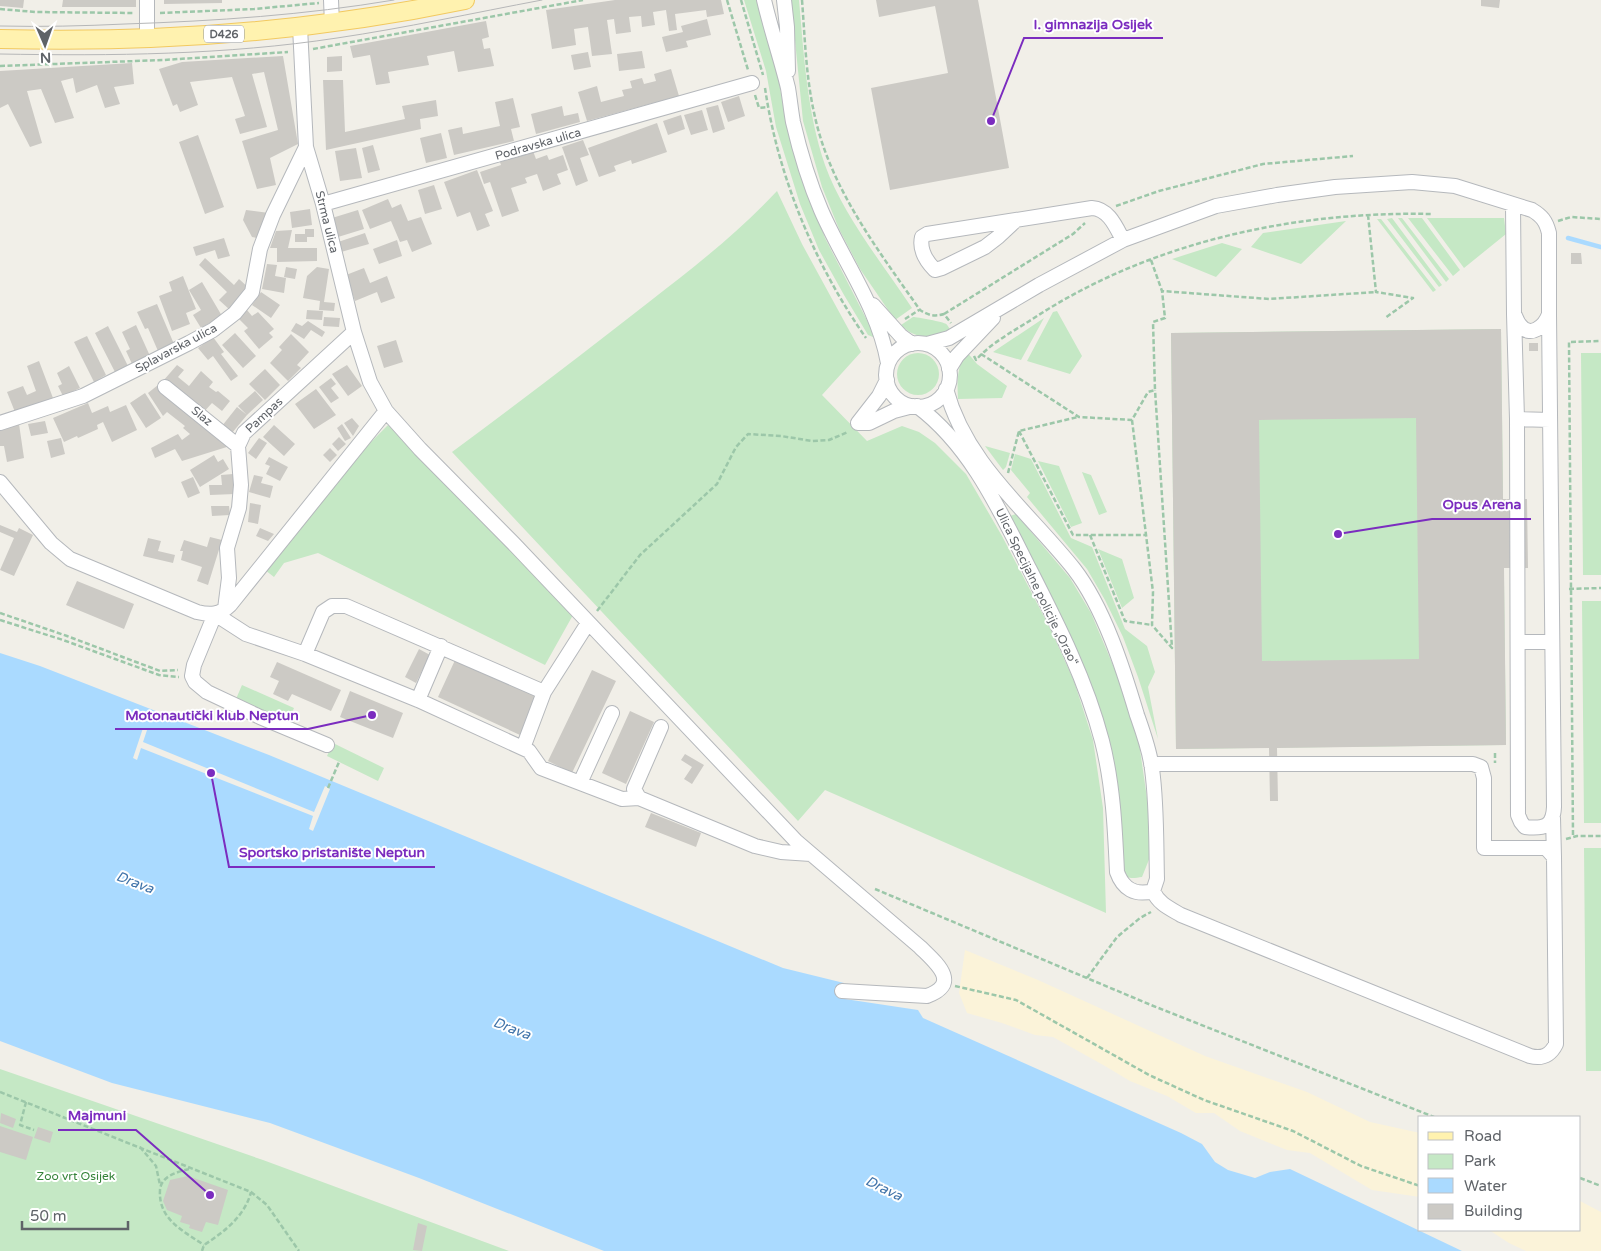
<svg xmlns="http://www.w3.org/2000/svg" width="1601" height="1251" font-family="'Varela Round',sans-serif">
  <rect width="100%" height="100%" fill="#f1efe8"/>
  <path fill="#c5e8c5" d="M744,0H756L758,5L777,70L786,123L797,161L825,238L874,334L873,337L868,335L844,295L819,250L800,204L776,127L766,71Z
    M791,0H799C804,56 807,112 825,165C843,215 882,263 912,308L895,320L860,269L839,229L822,187L803,121Z
    M777,191L802,244L861,352L822,395L867,441L902,426L919,432L935,443L966,474L1002,536L1051,630L1074,681L1093,740L1103,808L1106,913L825,790L798,821L452,452C518,403 584,353 649,302C694,267 738,233 777,191Z
    M1392,218L1442,285L1439,287L1387,219Z
    M1398,218H1402L1449,279L1446,282Z
    M1408,218H1422L1460,270L1453,276Z
    M1427,218H1504L1506,234L1464,268Z
    M1377,219H1381L1436,290L1433,292Z
    M1346,221L1301,264L1251,247L1263,233Z
    M1222,243L1242,249L1216,277L1172,259Z
    M1057,311L1082,356L1070,374L1027,361L1053,312Z
    M913,317C917,317 944,322 946,324C947,324 951,331 951,331C933,338 915,340 901,325Z
    M1044,318L1021,360L993,352Z
    M1501,329L1506,745L1176,749L1171,333Z
    M966,351L977,364L1007,386L1002,398L958,399C957,382 957,367 966,351Z
    M1581,353H1601V575H1583Z
    M897 374a21 21 0 1 1 42 0a21 21 0 1 1-42 0Z
    M388,425L573,615L545,665L318,553L284,563L274,577L265,570L355,458Z
    M985,446L1010,453L1006,467L1003,470Z
    M1015,454L1031,459L1071,538L1092,547L1125,629L1147,646L1155,672L1148,687L1158,739L1138,677L1123,637L1105,600L1087,569L1027,497L1030,493L1011,470Z
    M1038,461L1059,466L1082,523L1071,527Z
    M1082,472L1091,475L1107,512L1099,515Z
    M1016,514L1070,578L1091,613L1118,677L1139,743L1148,805L1150,857L1142,877C1134,878 1128,880 1122,873L1098,707L1082,663L1010,516Z
    M1098,549L1122,559L1134,598L1122,608Z
    M1582,601H1601V823H1584Z
    M242,685L294,708L288,722L236,699Z
    M333,743L384,768L378,781L327,756Z
    M1584,848H1601V1071H1586Z
    M0,1069L263,1160L509,1251H0Z"/>
  <path fill="#fbf3d9" d="M965,950L1038,980L1205,1056L1307,1092L1370,1122L1420,1133V1197L1372,1190L1310,1153L1287,1150L1240,1131L1214,1113H1196L1167,1096L1130,1081L1105,1066L1053,1037L1035,1035L1002,1023L967,1013L959,993Z
    M1580,1201L1601,1212V1251H1526L1509,1243L1489,1230H1580Z"/>
  <path fill="#aadaff" d="M0,653L40,666L269,755L783,968L844,983L842,991L845,999L918,1010L923,1018L1181,1133L1202,1144L1215,1162L1228,1170L1255,1178L1270,1172L1290,1169L1462,1251H604L419,1178L270,1123L112,1083L0,1041Z"/>
  <path fill="#f1efe8" d="M143,728L147,730L143,742L314,812L325,786L330,789L313,831L309,829L313,816L141,748L137,760L133,758Z"/>
  <g fill="none" stroke-linecap="round" stroke-linejoin="round">
    <path stroke="#aadaff" stroke-width="4.5" d="M1568,238L1601,247"/>
  </g>
  <path fill="#cccac5" fill-rule="evenodd" d="M0,0H24L23,8L0,6Z
    M63,0H136V7H62Z
    M164,0H222V3L164,4Z
    M615,0H721L724,14L707,17L706,10L675,14L677,30L669,31L666,10L653,12L655,25L642,27L641,16L629,17L631,32L616,34L614,19L607,20L612,54L592,56L588,27L574,29L576,45L552,49L546,10Z
    M876,0H978L1009,168L890,190L871,88L948,73L935,6L879,17Z
    M1481,0H1500L1499,8L1481,6Z
    M707,19L711,35L686,41L688,47L666,52L662,37L683,32L681,26Z
    M486,21L489,37L482,39L484,49L490,48L494,66L458,72L454,51L427,56L429,65L388,72L390,83L376,85L370,55L353,58L350,46Z
    M642,51L645,68L619,71L617,54Z
    M588,52L591,67L574,70L571,55Z
    M283,56L298,144L270,158L276,185L257,189L242,141L278,130L264,72L252,74L267,127L240,134L235,119L245,116L232,77L190,82L198,105L180,112L177,104L173,106L159,69L182,62Z
    M342,56V71L327,72V57Z
    M132,63L134,84L114,87L120,104L105,108L97,85L76,93L73,78L61,81L74,118L55,123L41,89L27,91L42,143L30,147L8,104L0,108V71Z
    M671,69L679,96L587,121L578,92L597,86L601,102L624,96L622,90L632,88L630,81L642,78L644,84L656,81L654,74Z
    M323,80H343L345,132L405,119L402,106L436,100L438,116L420,119L421,129L326,150Z
    M739,96L745,116L728,122L721,102Z
    M513,98L520,127L511,129L514,141L454,155L448,130L462,127L463,134L500,126L495,102Z
    M718,105L725,129L713,133L706,108Z
    M562,106L564,116L578,113L580,122L536,134L531,114Z
    M702,110L708,130L691,135L684,115Z
    M681,115L685,129L668,135L663,121Z
    M657,123L667,152L632,164L631,160L614,166L616,171L599,177L588,148Z
    M441,133L447,158L426,163L420,138Z
    M198,135L224,207L205,214L179,142Z
    M583,140L589,155L580,158L588,181L576,186L562,147Z
    M373,145L380,170L368,173L362,148Z
    M356,148L362,178L340,181L335,151Z
    M533,151L536,159L547,155L549,160L563,155L568,170L557,174L561,184L543,191L537,174L525,178L527,183L511,188L519,211L502,217L490,182L484,184L480,172L501,165L500,162Z
    M477,170L493,211L485,214L490,226L477,231L470,212L457,217L444,182Z
    M434,185L442,209L425,214L418,190Z
    M388,199L392,208L401,204L408,221L421,217L432,244L412,252L407,240L400,242L391,221L370,229L362,210Z
    M310,209L312,225L292,228L290,212Z
    M246,210L269,213L262,239L252,237L243,220Z
    M358,210L364,229L338,237L332,218Z
    M305,229H314V237H307V242H295V234H305Z
    M292,230L288,248H270L276,231Z
    M365,233L369,244L341,252L338,242Z
    M224,238L230,256L218,259L215,250L196,256L193,247Z
    M397,240L402,256L379,264L373,249Z
    M277,248H317V261L277,262Z
    M1571,253H1581L1582,264H1571Z
    M205,258L234,285L239,279L250,289L230,310L219,300L227,292L199,265Z
    M267,264L277,265L275,276L286,278L284,293L262,289Z
    M286,267L297,269L295,279L284,277Z
    M317,267L329,269L324,302L335,303L334,311L319,310L320,301L303,298L307,276Z
    M364,268L370,283L387,276L395,298L381,303L377,292L355,301L346,275Z
    M183,276L196,309L186,313L190,324L172,331L159,296L172,291L169,282Z
    M202,282L222,316L201,328L193,315L201,310L189,290Z
    M261,292L280,305L271,318L252,305Z
    M157,304L174,344L158,351L148,328L145,329L137,312Z
    M247,310L252,316L258,312L274,329L269,333L273,337L259,349L244,331L248,328L238,318Z
    M307,310L323,311L322,320L306,319Z
    M324,317L340,318L339,327L323,326Z
    M308,321L325,332L322,337L311,330L304,339L291,331L296,323L302,326Z
    M136,325L150,356L132,364L126,351L130,349L122,332Z
    M108,326L128,366L115,372L95,333Z
    M1501,329L1503,499H1527L1528,568H1504L1506,745L1277,748L1278,801H1270L1269,748L1176,749L1171,333ZM1416,418L1419,659L1262,661L1259,420Z
    M235,333L256,356L243,368L222,345Z
    M291,334L309,352L297,365L301,368L288,381L270,363L282,350L279,347Z
    M87,336L106,375L94,382L74,342Z
    M213,337L224,352L221,354L238,376L231,381L213,356L208,360L198,348Z
    M396,340L403,362L384,368L377,346Z
    M1529,343H1538V351H1529Z
    M39,361L53,398L15,412L7,392L23,386L27,395L36,391L27,366Z
    M177,365L184,370L178,377L189,386L201,371L213,382L209,387L216,392L218,391L230,401L222,411L212,403L202,414L163,381Z
    M347,365L362,386L348,396L332,374Z
    M69,366L80,388L63,396L58,386L62,384L57,373Z
    M265,369L280,385L265,400L249,384Z
    M331,378L336,384L331,388L339,398L331,403L319,387Z
    M158,385L230,446L182,461L175,449L155,458L151,448L178,434L182,440L190,434L183,428L185,426L167,412L163,416L148,393Z
    M316,389L336,415L314,429L295,404Z
    M255,391L263,400L247,415L238,406Z
    M145,393L161,418L146,428L130,403Z
    M88,403L92,413L108,406L110,412L126,405L137,430L112,442L103,422L97,425L98,429L78,438L77,436L64,442L53,418Z
    M237,407L247,415L232,433L222,426Z
    M352,418L359,426L353,436L344,423Z
    M45,421L48,433L31,436L28,424Z
    M19,424L24,458L7,462L4,446H0V430Z
    M342,424L351,438L345,441L337,428Z
    M274,425L295,444L284,456L263,437Z
    M339,437L346,444L338,451L332,444Z
    M61,438L65,454L51,458L47,441Z
    M259,438L267,443L256,459L248,453Z
    M330,448L337,455L330,462L323,455Z
    M214,455L218,462L223,459L229,469L200,487L190,470Z
    M269,457L288,467L280,481L266,474L270,466L265,464Z
    M233,474L235,494L210,495L209,485H222L221,475Z
    M254,475L263,477L261,483L273,486L270,498L249,492Z
    M193,477L200,493L188,498L181,482Z
    M250,503L261,505L258,524L248,522Z
    M211,506H229L230,515L212,516Z
    M0,525L17,532L19,528L33,535L14,576L0,570L14,538L0,532Z
    M260,528L274,534L268,541L256,536Z
    M210,537L222,540L208,585L197,581L202,567L181,560L183,551H180L184,540L207,547Z
    M148,538L161,541L158,551L175,555L173,563L143,556Z
    M77,581L134,604L124,629L66,605Z
    M419,649L430,655L416,683L405,677Z
    M456,658L539,696L520,735L438,697Z
    M277,662L341,690L331,711L292,694L288,701L273,694L279,681L270,677Z
    M592,670L616,681L572,773L548,761Z
    M350,691L403,713L393,738L340,717Z
    M630,711L654,722L626,784L602,773Z
    M685,754L704,765L692,784L684,779L692,767L681,760Z
    M651,813L701,833L696,847L645,827Z
    M1,1113L16,1119L13,1128L0,1123Z
    M0,1126L33,1137L26,1160L0,1152Z
    M38,1127L53,1132L50,1143L34,1138Z
    M188,1176L228,1190L218,1225L206,1222L202,1232L189,1228L190,1225L180,1222L182,1216L167,1210L163,1201L170,1180Z
    M418,1223L427,1226L422,1251L413,1250Z"/>
  <g fill="none" stroke-linecap="round" stroke-linejoin="round">
    <g stroke="#b5b8bc" stroke-width="16">
      <path id="minor" d="M147,0V38
        M331,0L332,24
        M764,0C771,30 781,59 788,88C790,100 791,111 793,122C800,152 809,182 821,210C843,261 878,307 888,363
        M784,0L787,27L788,71
        M300,27L306,147L323,204L354,332L370,382L386,411L420,449L513,543L796,841L920,947C935,962 962,983 927,996L842,991
        M323,204L752,83
        M1015,221L998,237L985,247L942,268L935,270C926,261 919,250 922,237L927,234L1092,208C1109,209 1116,227 1123,240
        M873,305L901,336L912,344
        M1514,314L1517,419L1518,815L1521,822L1525,827C1544,829 1553,827 1554,807L1549,314
        M886 375a32 32 0 1 1 64 0a32 32 0 1 1-64 0Z
        M927,344L949,338L1039,285L1123,240L1216,206L1277,195L1335,187L1412,182L1455,186L1532,210C1542,216 1546,221 1549,233V314C1545,326 1530,339 1520,325C1517,322 1516,317 1514,314L1513,205
        M949,369L957,356L993,318
        M165,387L238,446
        M917,406C971,446 1000,511 1030,570C1058,625 1086,680 1102,741C1113,784 1115,828 1117,872C1123,889 1135,896 1153,891L1157,879C1156,843 1157,805 1152,769C1150,751 1143,732 1137,715C1123,668 1104,608 1074,569C1028,511 966,464 946,389
        M1517,419L1550,420
        M0,423L83,396L189,343L213,330L235,313L252,292L260,249L273,215L306,147
        M858,423H869L894,411L913,406
        M858,423L879,396L887,380
        M0,482L51,543L70,559L197,612C210,615 220,615 230,605L386,411
        M225,609L229,578L227,548L239,508L241,485L238,446L244,433L354,332
        M215,614L246,634L305,654L418,700L529,751L541,768L622,799L639,798L755,846L781,852L811,854
        M215,614L194,665L192,676L195,682L207,692L260,717L327,745
        M1518,642H1552
        M305,654L323,612L332,606H346L544,692
        M418,700L441,646
        M523,748L544,692L588,623
        M1151,764H1473L1481,767L1484,778V848H1546L1554,857L1556,1044C1550,1056 1542,1059 1530,1056L1181,915C1169,908 1159,904 1153,891
        M580,783L612,713
        M639,798L634,789L661,727
        M1553,818L1554,857"/>
    </g>
    <g stroke="#f2c960" stroke-width="20">
      <path id="major" d="M0,39C156,43 312,32 465,0"/>
    </g>
    <path stroke="#9cc7a9" stroke-width="2.5" stroke-dasharray="5 2.5" stroke-linecap="butt" d="M727,0L748,70
      M741,0L763,75
      M802,0C805,39 806,79 815,117C831,189 878,250 920,310C928,315 934,317 944,314L951,323
      M0,9L35,12L134,13
      M160,13L254,9L319,3
      M313,49L583,0
      M0,66L163,60L288,52
      M765,88C778,177 815,265 866,338
      M755,95L759,108L768,107
      M1116,206L1159,191L1263,164L1353,156
      M1368,215L1376,292L1413,298L1385,318
      M1558,221L1571,217L1601,219
      M1151,260L1162,291L1269,299L1376,292
      M944,314L1073,234L1085,223
      M905,319L919,310
      M981,354L1079,417L1132,420L1148,392L1155,390L1153,322L1165,318L1162,291
      M974,356L976,360C991,343 1012,332 1031,320C1147,243 1292,211 1431,214
      M1132,420L1153,592L1152,625L1172,648L1155,390
      M1019,431L1073,535H1146
      M1008,473L1019,431L1078,417
      M1090,535L1125,621L1152,625
      M1569,589L1601,588
      M597,611L640,555L717,484L736,447L748,434L781,436L812,441L829,440L848,432
      M0,613L67,636L160,671L178,670
      M0,620L63,640L159,675L179,677
      M1495,753V763
      M328,788L339,762
      M1573,835L1569,342L1601,341
      M1566,839L1577,836H1601
      M875,889L1151,1005L1434,1117
      M1087,978L1117,937L1140,918L1151,912
      M955,986L1016,1000L1149,1075L1204,1100L1293,1131L1361,1166L1420,1186
      M0,1092L251,1192L267,1205L299,1251
      M26,1102L20,1125L34,1130
      M140,1147L156,1166L160,1185
      M189,1169C177,1172 161,1176 160,1190C158,1219 183,1231 204,1245
      M1580,1178L1601,1186
      M202,1251L204,1245C224,1232 245,1216 251,1192"/>
    <use href="#minor" stroke="#fff" stroke-width="14"/>
    <use href="#major" stroke="#fff2af" stroke-width="18"/>
    <path stroke="#b6b7b8" stroke-width="1" d="M0,26C42,27 84,26 125,24C216,21 305,15 394,0
      M0,54C112,56 226,55 337,38C405,28 473,13 542,0"/>
  </g>
  <g text-anchor="middle" stroke-width="4" stroke-linejoin="round" paint-order="stroke">
    <rect fill="#fff" stroke="#8f9295" stroke-width="1" x="204" y="25.5" width="40" height="17" rx="4"/>
    <g font-size="11" font-weight="bold" fill="#5f6368">
      <text x="224" y="38">D426</text>
    </g>
    <g font-size="12" fill="#5f6368" stroke="#fff">
      <text transform="translate(538 144) rotate(-16)" y="4">Podravska ulica</text>
      <text transform="translate(327 222) rotate(76)" y="4">Strma ulica</text>
      <text transform="translate(176 348) rotate(-28)" y="4">Splavarska ulica</text>
      <text transform="translate(264 415) rotate(-43)" y="4">Pampas</text>
      <text transform="translate(202 416) rotate(39)" y="4">Slaz</text>
      <text transform="translate(1037 587) rotate(64)" y="4">Ulica Specijalne policije „Orao“</text>
    </g>
    <g font-size="12" fill="#348238" stroke="#fff">
      <text x="76" y="1180">Zoo vrt Osijek</text>
    </g>
    <g font-size="14" font-style="italic" fill="#4174aa" stroke="#fff">
      <text transform="translate(135 882) rotate(21)" y="5">Drava</text>
      <text transform="translate(512 1028) rotate(21)" y="5">Drava</text>
      <text transform="translate(884 1188) rotate(26)" y="5">Drava</text>
    </g>
  </g>
  <path fill="none" stroke="#7b2cbf" stroke-width="2" d="M991 121L1024 38H1163M1338 534L1432 519H1531M372 715L308 729H115M211 773L229 867H435M210 1195L136 1130H58"/>
  <g fill="#7b2cbf" stroke="#fff" stroke-width="2">
    <circle cx="991" cy="121" r="5"/>
    <circle cx="1338" cy="534" r="5"/>
    <circle cx="372" cy="715" r="5"/>
    <circle cx="211" cy="773" r="5"/>
    <circle cx="210" cy="1195" r="5"/>
  </g>
  <g font-size="14" text-anchor="middle" font-weight="bold" fill="#7b2cbf" stroke="#fff" stroke-width="4" stroke-linejoin="round" paint-order="stroke">
    <text x="1093" y="29">I. gimnazija Osijek</text>
    <text x="1482" y="509">Opus Arena</text>
    <text x="212" y="720">Motonautički klub Neptun</text>
    <text x="332" y="857">Sportsko pristanište Neptun</text>
    <text x="97" y="1120">Majmuni</text>
  </g>
  <rect x="1418" y="1116" width="162" height="115" fill="#ffffff" stroke="#bfc1c3"/>
  <rect x="1428" y="1132" width="25" height="8" fill="#fff2af" stroke="#bfc1c3"/>
  <text x="1464" y="1141" font-size="15" fill="#5f6368">Road</text>
  <rect x="1428" y="1154" width="25" height="15" fill="#c5e8c5" stroke="#bfc1c3"/>
  <text x="1464" y="1166" font-size="15" fill="#5f6368">Park</text>
  <rect x="1428" y="1178" width="25" height="15" fill="#aadaff" stroke="#bfc1c3"/>
  <text x="1464" y="1191" font-size="15" fill="#5f6368">Water</text>
  <rect x="1428" y="1204" width="25" height="15" fill="#cccac5" stroke="#bfc1c3"/>
  <text x="1464" y="1216" font-size="15" fill="#5f6368">Building</text>
  <g transform="translate(45 45) rotate(178)" stroke="#ffffff" stroke-width="4" paint-order="stroke">
  <path d="M0-4L9 19L0 12L-9 19Z" fill="#5f6368"/>
  <text y="-8" font-size="14" font-weight="bold" text-anchor="middle" fill="#5f6368">N</text>
  </g>
  <path d="M22 1221v8h106v-8" fill="none" stroke="#5f6368" stroke-width="2.5"/>
  <text x="30" y="1221" font-size="15" fill="#5f6368" stroke="#ffffff" stroke-width="4" paint-order="stroke">50 m</text>
</svg>
